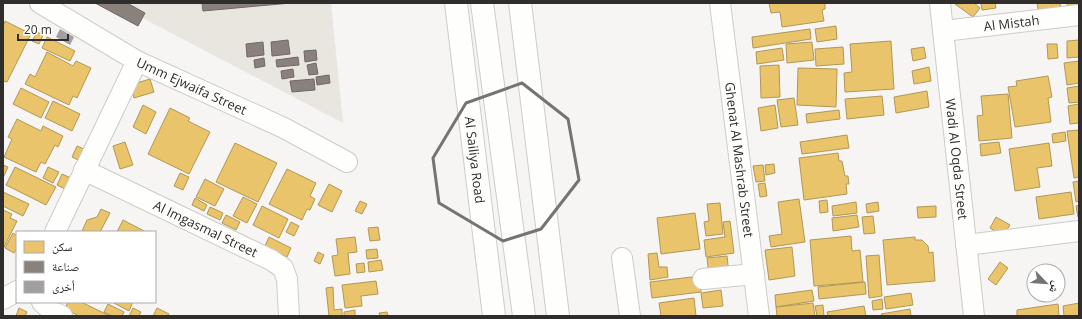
<svg xmlns="http://www.w3.org/2000/svg" width="1082" height="319" font-family="'Open Sans','Noto Naskh Arabic',sans-serif">
  <rect width="100%" height="100%" fill="#f7f5f3"/>
  <path fill="#e9e5df" d="M114,3H331L343,123Z"/>
  <path fill="#e9c46a" stroke="#b19757" d="M769,3H825V9L822,10L824,21L782,27L780,12L771,13Z
    M974,3L980,8L973,17L955,4Z
    M981,3H995L996,8L982,10Z
    M1037,3H1060L1061,11L1039,14Z
    M1067,3H1079V10L1068,11Z
    M5,21L31,34L7,82L3,81V26Z
    M836,26L837,39L817,42L815,29Z
    M810,29L811,39L753,48L752,37Z
    M37,32L43,35L39,44L32,41Z
    M47,37L75,51L70,61L42,48Z
    M1079,40V57L1067,58V41Z
    M891,41L894,89L845,92L844,73L852,72L850,44Z
    M812,42L814,60L787,63L786,44Z
    M1047,44H1057L1058,58L1048,59Z
    M843,47L844,64L816,66L815,49Z
    M924,47L926,58L913,61L911,49Z
    M782,48L784,60L757,64L756,52Z
    M47,52L73,66L76,61L91,68L77,98L73,96L69,105L25,84L30,74L35,77Z
    M1079,61V83L1067,85L1064,63Z
    M779,65L780,97L761,98L760,66Z
    M929,67L931,81L914,84L912,71Z
    M798,68L837,69L836,107L797,105Z
    M1048,76L1052,97L1048,98L1051,122L1015,127L1008,87L1017,86L1016,81Z
    M150,79L154,92L134,98L130,85Z
    M1079,86V102L1069,103L1067,88Z
    M21,88L49,102L41,118L13,104Z
    M927,91L929,107L896,113L894,97Z
    M1008,94L1012,138L979,141L977,116L983,115L981,96Z
    M882,96L884,115L847,119L845,99Z
    M794,98L798,125L781,127L777,100Z
    M53,101L80,114L72,131L45,118Z
    M1079,104V123L1070,124L1068,106Z
    M143,105L156,112L146,134L133,127Z
    M775,105L778,128L761,131L758,108Z
    M170,108L190,118L188,121L210,132L189,174L148,154Z
    M839,110L840,119L807,123L806,114Z
    M17,119L41,131L43,126L63,136L58,147L55,145L45,164L41,162L36,172L4,157L12,139L8,137Z
    M1079,130V177L1074,178L1067,131Z
    M1065,132L1066,141L1053,143L1052,134Z
    M847,135L849,148L802,154L800,142Z
    M125,142L133,165L120,169L113,146Z
    M999,142L1001,153L981,156L980,144Z
    M235,143L277,163L258,202L216,182Z
    M1049,143L1052,166L1037,168L1040,187L1015,191L1009,149Z
    M77,146L84,149L78,160L72,157Z
    M838,153L839,161H842L845,176H848L849,184H846L847,194L804,200L799,158Z
    M774,164L775,173L766,175L765,165Z
    M3,165L8,167L3,178Z
    M763,165L765,181L756,182L753,166Z
    M15,167L56,187L46,205L6,185Z
    M48,167L59,172L53,183L43,178Z
    M287,169L316,183L310,196L315,199L310,210L307,209L302,220L269,204Z
    M180,173L189,177L183,190L174,186Z
    M62,174L71,178L65,189L57,185Z
    M205,179L224,189L215,206L196,197Z
    M1079,181V201L1076,202L1073,182Z
    M765,183L767,196L760,197L758,184Z
    M329,184L342,191L332,212L318,205Z
    M3,192L29,204L23,216L3,206Z
    M1071,192L1074,214L1039,219L1036,197Z
    M243,197L257,204L247,223L233,216Z
    M195,198L207,205L204,211L192,205Z
    M799,199L805,242L771,247L769,236L782,234L778,202Z
    M827,200L828,212L820,213L819,201Z
    M360,201L367,204L362,214L355,211Z
    M856,202L857,213L833,216L832,206Z
    M878,202L879,211L867,213L866,204Z
    M720,203L723,234L706,236L704,222L709,221L707,204Z
    M1079,205V217H1078L1076,206Z
    M262,206L288,219L279,238L253,225Z
    M936,206V217L918,218L917,207Z
    M210,207L223,213L220,220L207,214Z
    M101,209L110,213L100,232L82,231L87,220L97,217Z
    M3,210L12,214L10,218L17,221L3,249Z
    M695,213L700,249L661,254L657,218Z
    M226,215L240,222L236,230L222,223Z
    M857,215L859,227L833,231L832,218Z
    M873,216L875,233L864,234L862,217Z
    M996,217L1010,225L1003,236L990,228Z
    M123,220L146,232H117Z
    M730,221L734,253L706,257L704,240L725,237L723,222Z
    M291,222L299,226L294,236L286,232Z
    M378,227L380,240L370,241L368,228Z
    M13,233L17,236V251L16,250L14,253L5,248Z
    M851,236L852,251L860,250L863,282L814,286L810,240Z
    M269,237L291,248L287,257L265,246Z
    M355,237L357,252L348,253L350,274L335,276L332,256L338,255L336,239Z
    M915,237V240H922L928,246L929,253L933,252L935,281L887,285L883,240Z
    M792,247L795,276L769,280L765,250Z
    M377,249L378,258L367,259L366,250Z
    M318,252L324,255L320,264L314,261Z
    M657,253L659,267H667L668,277L650,280L648,254Z
    M879,255L882,296L869,298L866,256Z
    M727,256L729,274L709,276L707,258Z
    M381,260L383,270L369,272L368,262Z
    M1000,262L1008,268L996,285L988,279Z
    M364,263L365,272L357,273L356,264Z
    M700,276L701,292L652,298L650,282Z
    M376,281L378,294L361,296L362,306L345,308L342,285Z
    M865,282L866,294L819,299L818,287Z
    M333,287L334,310L342,309V316H329L326,288Z
    M721,290L723,306L703,308L701,293Z
    M812,290L814,301L776,307L775,295Z
    M911,293L913,305L886,309L884,297Z
    M694,298L696,316H661L659,303Z
    M882,299L883,309L873,310L872,301Z
    M68,302H81L110,316H79L65,309Z
    M112,302H133L129,311Z
    M813,303L815,316H777L776,307Z
    M1079,303V316H1064L1063,306Z
    M108,304L124,312L122,316H112L104,312Z
    M1058,304L1059,316H1017V310Z
    M823,305L824,316H817L815,306Z
    M864,306L866,316H828L827,312Z
    M19,308L27,312L25,316H16Z
    M133,308L141,312L139,316H129Z
    M157,308L169,314L168,316H153Z
    M910,309L911,316H882L881,314Z
    M355,310V316H344V312Z
    M387,312L388,316H380L379,313Z"/>
  <path fill="#8a817c" stroke="#6f6864" d="M95,3H127L145,13L138,26Z
    M202,3H291L203,11Z
    M288,40L290,54L272,56L271,42Z
    M263,42L264,55L247,57L246,44Z
    M316,50L317,60L305,62L304,51Z
    M298,57L299,65L277,67L276,60Z
    M264,58L265,66L255,68L254,60Z
    M316,63L318,74L309,75L307,65Z
    M293,69L294,77L282,79L281,71Z
    M329,75L330,83L317,85L316,77Z
    M314,79L315,90L292,92L290,81Z"/>
  <path fill="#a1a09e" d="M60,29L74,37L70,45L56,37Z"/>
  <g fill="none" stroke-linecap="round" stroke-linejoin="round">
    <g stroke="#cdccca" stroke-width="22">
      <g id="minor">
        <path id="s1" d="M40,3L137,61L284,128L347,162"/>
        <path id="s2" d="M720,3L759,316"/>
        <path id="s3" d="M940,3L974,316"/>
        <path id="s4" d="M944,31L1079,15"/>
        <path id="s5" d="M84,170L271,260L283,268L287,279L289,316"/>
        <path d="M55,232L137,61"/>
        <path d="M966,245L1079,231"/>
        <path d="M622,258L630,316"/>
        <path d="M703,279L754,274"/>
        <path d="M3,299L17,291"/>
        <path d="M42,302L53,312L62,316"/>
      </g>
    </g>
    <g stroke="#cdccca" stroke-width="24">
      <g id="major">
        <path id="s6" d="M456,3L494,316"/>
        <path d="M482,3L524,316"/>
        <path d="M520,3L558,316"/>
      </g>
    </g>
    <use href="#minor" stroke="#fefefd" stroke-width="20"/>
    <use href="#major" stroke="#fefefd" stroke-width="22"/>
  </g>
  <path fill="none" stroke="#757472" stroke-width="3" stroke-linejoin="round" d="M522,83L568,119L579,180L541,229L503,241L439,203L433,158L466,103Z"/>
  <g text-anchor="middle" stroke-width="4" stroke-linejoin="round" paint-order="stroke">
    <g font-size="13" fill="#2f2e2c" stroke="#fff">
      <text dy="5" stroke="none"><textPath href="#s4" startOffset="68">Al Mistah</textPath></text>
      <text dy="5" stroke="none"><textPath href="#s1" startOffset="173">Umm Ejwaifa Street</textPath></text>
      <text dy="5" stroke="none"><textPath href="#s2" startOffset="158">Ghenat Al Mashrab Street</textPath></text>
      <text dy="5" stroke="none"><textPath href="#s3" startOffset="157">Wadi Al Oqda Street</textPath></text>
      <text dy="5" stroke="none"><textPath href="#s6" startOffset="158">Al Sailiya Road</textPath></text>
      <text dy="5" stroke="none"><textPath href="#s5" startOffset="135">Al Imgasmal Street</textPath></text>
    </g>
  </g>
  <rect width="1082" height="319" fill="none" stroke="#2f2e2c" stroke-width="8"/>
  <rect x="16" y="231" width="140" height="72" fill="#ffffff" stroke="#acabab"/>
  <rect x="24" y="241" width="20" height="12" fill="#e9c46a" stroke="#acabab"/>
  <text x="52" y="251" font-size="12" fill="#2f2e2c">سكن</text>
  <rect x="24" y="261" width="20" height="12" fill="#8a817c" stroke="#acabab"/>
  <text x="52" y="271" font-size="12" fill="#2f2e2c">صناعة</text>
  <rect x="24" y="281" width="20" height="12" fill="#a1a09e" stroke="#acabab"/>
  <text x="52" y="291" font-size="12" fill="#2f2e2c">أخرى</text>
  <g transform="translate(1046 283) rotate(115)"><circle r="19" fill="#ffffff" stroke="#acabab"/>
  <path d="M0-3L7 15L0 10L-7 15Z" fill="#757472"/>
  <text y="-6" font-size="11" font-weight="bold" text-anchor="middle" fill="#2f2e2c">ش</text>
  </g>
  <path d="M18 34v6h50v-6" fill="none" stroke="#2f2e2c" stroke-width="2"/>
  <text x="24" y="34" font-size="12" fill="#2f2e2c" stroke="#ffffff" stroke-width="3" paint-order="stroke">20 m</text>
</svg>
